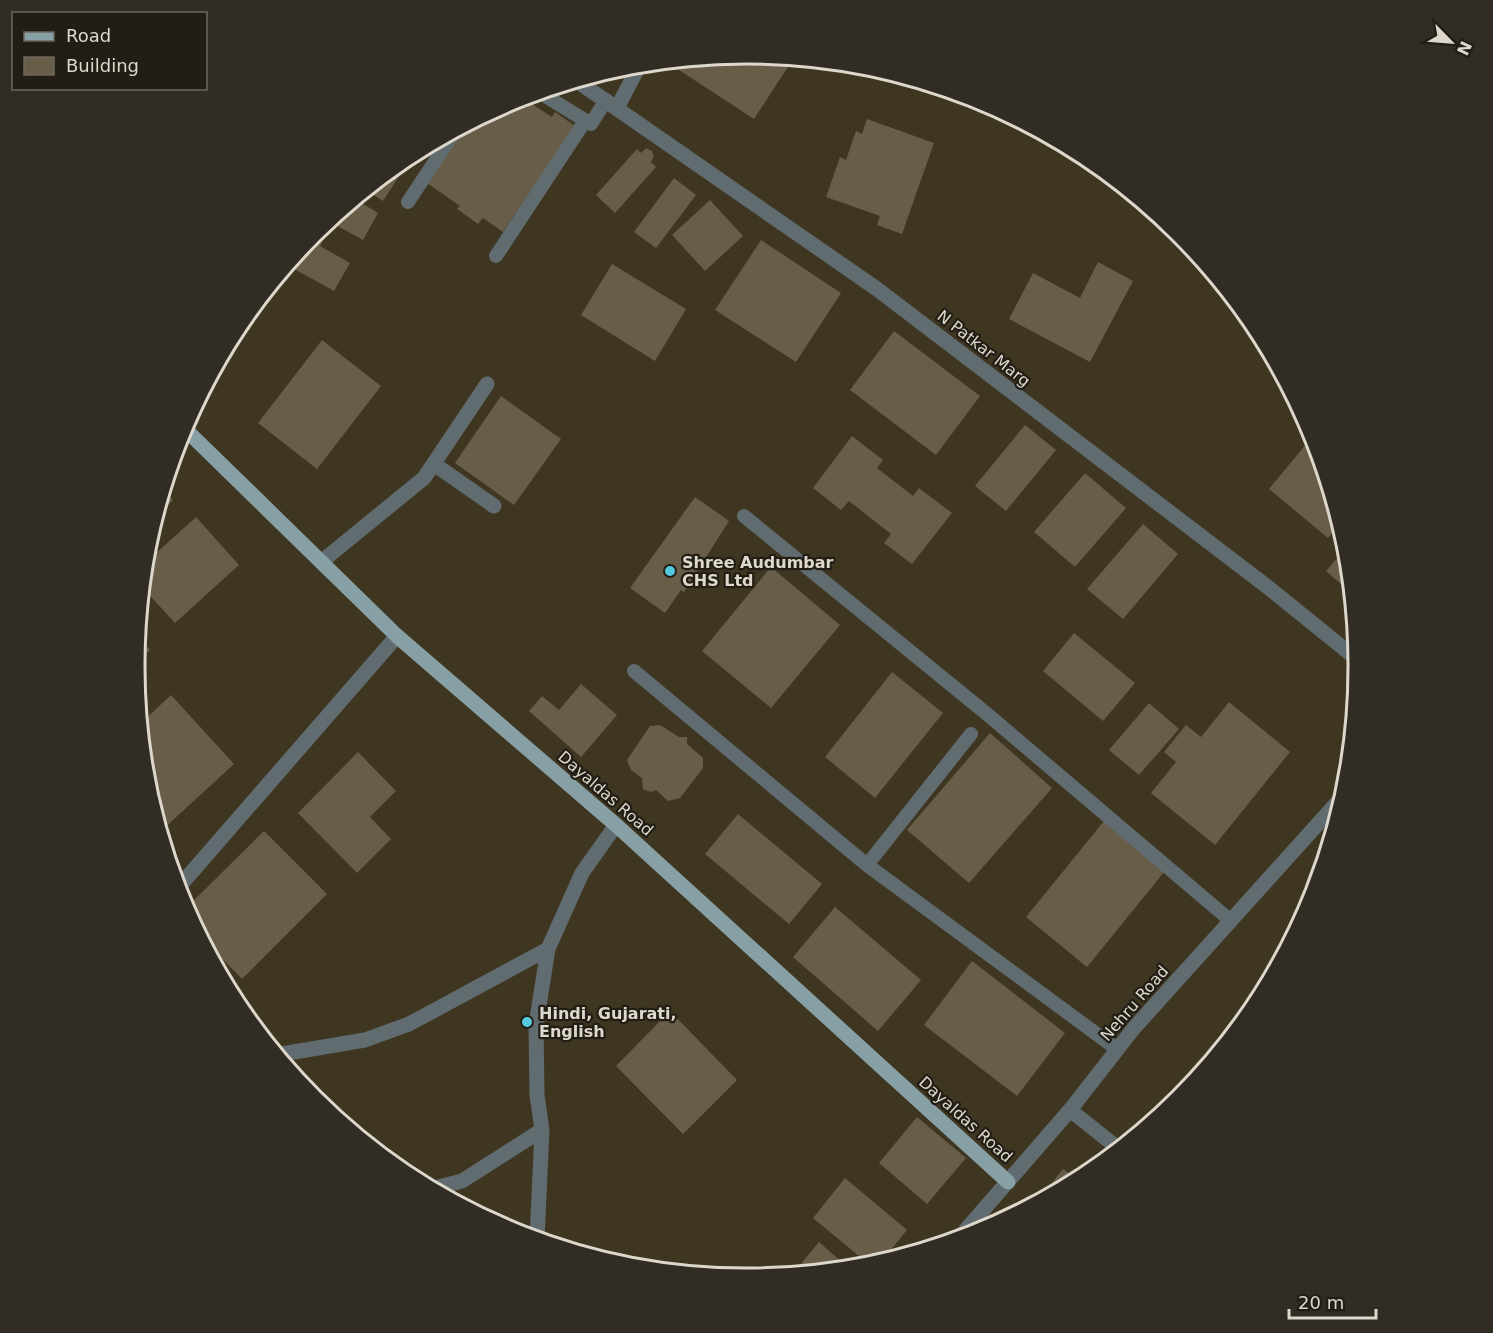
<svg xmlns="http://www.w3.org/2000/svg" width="1493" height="1333" font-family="'DejaVu Sans',sans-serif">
  <rect width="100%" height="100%" fill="#3f3622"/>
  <path fill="#675d48" d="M747,54L793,59L754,119L679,70L685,60Z
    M531,95L527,101L552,117L555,112L575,126L503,232L483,218L478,224L457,209L460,206L427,183L467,125L512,100Z
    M867,119L934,143L902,234L877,225L880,216L826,197L840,157L846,160L856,131L862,134Z
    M646,148L652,151L654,156L651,162L656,167L615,213L596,195L637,149L641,153Z
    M390,170L399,176L383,201L366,190Z
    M674,178L696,195L656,248L634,232Z
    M355,199L378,213L363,240L332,223L320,246L350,263L334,291L287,265L314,233Z
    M710,200L743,236L705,271L672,235Z
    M761,240L841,293L796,362L715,310Z
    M1098,262L1133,281L1090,362L1009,319L1033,273L1080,298Z
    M612,264L686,309L655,361L581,315Z
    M894,331L980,396L936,455L850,390Z
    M322,340L381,386L317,469L258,423Z
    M501,396L561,439L514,505L455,463Z
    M1025,425L1056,450L1006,511L975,486Z
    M852,436L883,460L877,468L913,496L919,488L952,513L912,564L884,543L891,534L849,501L841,510L813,488Z
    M1307,443L1319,453L1340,524L1328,538L1269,489Z
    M1085,473L1126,508L1075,567L1034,532Z
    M163,490L173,500L154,519Z
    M695,497L729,521L684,592L681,590L665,613L630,588Z
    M196,517L239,565L175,623L142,587L144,564Z
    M1143,524L1178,554L1123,619L1087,589Z
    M1347,547L1352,594L1326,571Z
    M771,567L840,625L771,708L702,651Z
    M1074,633L1135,683L1103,721L1043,671Z
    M137,636L150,650L134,664L136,647Z
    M892,672L943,713L875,798L825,757Z
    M581,684L617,715L581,757L529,711L542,696L559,710Z
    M171,695L234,764L160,832L146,786L140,724Z
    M1229,702L1290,752L1215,845L1151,793L1176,762L1164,752L1186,725L1201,737Z
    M1149,703L1179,729L1139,775L1109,750Z
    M660,725L679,737H687V744L703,758V768L680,798L668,801L656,790L651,792L643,789L642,778L631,770L627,760L650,726Z
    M990,733L1052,788L969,883L907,830Z
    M358,752L396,791L370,817L391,839L357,873L298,813Z
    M738,814L822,884L789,924L705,854Z
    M1104,821L1165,871L1087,967L1026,917Z
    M264,831L327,894L242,979L199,935L185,909Z
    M835,907L921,980L878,1031L793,957Z
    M1283,953L1284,954L1261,997L1253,991Z
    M972,961L1065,1033L1017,1096L924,1025Z
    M670,1011L737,1080L683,1134L616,1066Z
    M917,1117L966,1158L927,1204L879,1163Z
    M1063,1169L1078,1180L1037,1202Z
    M845,1178L907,1230L880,1263L871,1266L813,1218Z
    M819,1242L850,1269L798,1274L795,1271Z"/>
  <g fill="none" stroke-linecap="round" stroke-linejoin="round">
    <path stroke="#606c6f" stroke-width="14" d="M539,92L591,124L606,100
      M408,202L455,131
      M496,256L585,121
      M744,516L987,714L1231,921
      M634,671L867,865L1117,1049
      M867,865L971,734"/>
    <path stroke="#606c6f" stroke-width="15" d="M617,108L640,64
      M434,464L494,506
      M321,562L424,478L487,384
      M177,889L397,636
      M276,1055L365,1040L409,1024L548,949
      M431,1189L462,1181L542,1130
      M537,1240L542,1130L537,1095L536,1025L548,949L582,873L616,825"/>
    <path stroke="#606c6f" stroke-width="15" d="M577,81L877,289L1269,588L1358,660
      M1070,1110L1119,1149
      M958,1239L1070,1110L1134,1028L1344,795"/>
    <path stroke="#87a0a5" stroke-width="15" d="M183,427L397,636L616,825L1008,1182"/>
  </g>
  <g fill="#55cadf" stroke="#221e15" stroke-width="2">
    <circle cx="670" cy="571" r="6"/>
    <circle cx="527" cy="1022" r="6"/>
  </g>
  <g text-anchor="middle" stroke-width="4.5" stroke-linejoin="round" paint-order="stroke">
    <g font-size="16" fill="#ded8cc" stroke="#221e15">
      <text transform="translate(984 348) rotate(38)" y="6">N Patkar Marg</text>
      <text transform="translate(606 793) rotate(41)" y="6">Dayaldas Road</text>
      <text transform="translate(1134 1003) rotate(-49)" y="6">Nehru Road</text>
      <text transform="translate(966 1119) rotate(42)" y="6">Dayaldas Road</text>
    </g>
    <g font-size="16" font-weight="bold" fill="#ded8cc" stroke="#221e15" text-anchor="start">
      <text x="682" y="568">Shree Audumbar<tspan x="682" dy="18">CHS Ltd</tspan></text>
      <text x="539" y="1019">Hindi, Gujarati,<tspan x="539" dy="18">English</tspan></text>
    </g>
  </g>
  <path d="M0 0H1493V1333H0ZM746 64H747A601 601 0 0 1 1348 665V667A601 601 0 0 1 747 1268H746A601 601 0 0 1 145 667V665A601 601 0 0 1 746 64Z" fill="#312d24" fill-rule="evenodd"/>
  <path fill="none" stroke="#ded8cc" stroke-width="3" d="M746 64H747A601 601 0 0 1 1348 665V667A601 601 0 0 1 747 1268H746A601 601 0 0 1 145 667V665A601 601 0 0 1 746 64Z"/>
  <rect x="12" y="12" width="195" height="78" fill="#221e15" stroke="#6d685e" stroke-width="1.5"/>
  <rect x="24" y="32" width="30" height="9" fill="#87a0a5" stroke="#6d685e" stroke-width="1.5"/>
  <text x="66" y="42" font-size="18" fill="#ded8cc">Road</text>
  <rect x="24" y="57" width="30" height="18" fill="#675d48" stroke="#6d685e" stroke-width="1.5"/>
  <text x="66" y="72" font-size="18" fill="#ded8cc">Building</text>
  <g transform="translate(1451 42) rotate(115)" stroke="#221e15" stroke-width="4.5" paint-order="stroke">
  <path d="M0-4.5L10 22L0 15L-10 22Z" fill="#ded8cc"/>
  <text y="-9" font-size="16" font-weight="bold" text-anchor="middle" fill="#ded8cc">N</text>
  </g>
  <path d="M1289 1309v9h87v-9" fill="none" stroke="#ded8cc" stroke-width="3"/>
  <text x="1298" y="1309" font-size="18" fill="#ded8cc" stroke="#221e15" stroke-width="4.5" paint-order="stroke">20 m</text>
</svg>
